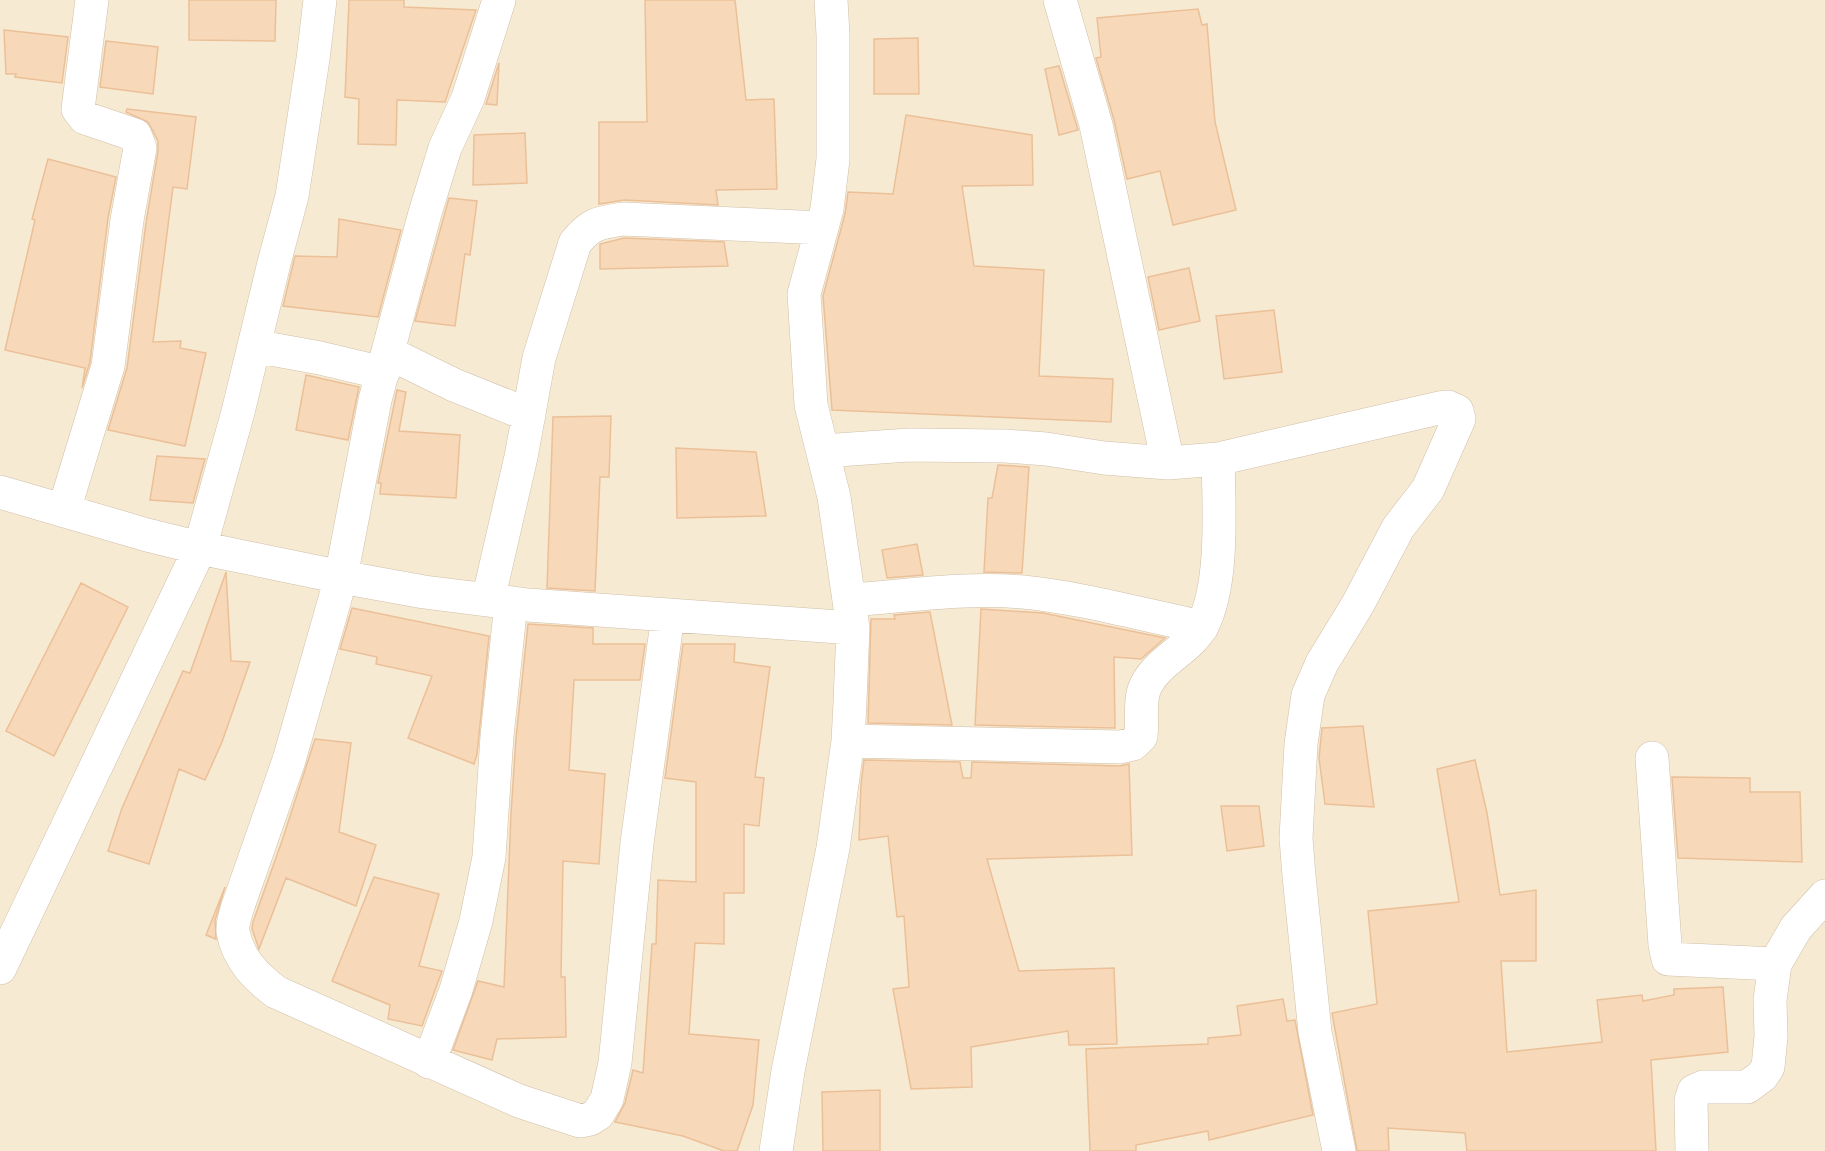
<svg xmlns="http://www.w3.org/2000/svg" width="1825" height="1151" font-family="Raleway,sans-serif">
  <rect width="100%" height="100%" fill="#fef7e5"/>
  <path fill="#f7ead2" d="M0,0H1825V1151H0Z"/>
  <path fill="#f7d8b9" stroke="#ebc098" stroke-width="1.5" d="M189,0H276L275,41L189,40Z
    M349,0H404V7L476,10L445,102L397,100L396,145L358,144L359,99L345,97Z
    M645,0H735L746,100L774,99L777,189L716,190L718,205L624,200L599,204V122H647Z
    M1198,9L1202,25L1207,24L1215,122L1236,210L1173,225L1160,171L1127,179L1114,120L1096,58L1101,57L1097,18Z
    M4,30L68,37L62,83L15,77L16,74H6Z
    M918,38L919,94H874V39Z
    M106,41L158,47L153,94L100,87Z
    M499,63L497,105L486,104Z
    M1059,66L1078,130L1059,135L1045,69Z
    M127,109L196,117L187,189L173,187L153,342L181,341L180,348L206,353L185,446L108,430L127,368L146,223L158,151V141L148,122L126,112Z
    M906,115L1032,135L1033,185L962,186L974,266L1044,270L1039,376L1113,379L1111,422L832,410L823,296L845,214L848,192L893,194Z
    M525,133L527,183L473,185L474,135Z
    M48,159L116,177L108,218L90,362L82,388L85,368L5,350L35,220L32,219Z
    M449,198L477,201L470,255L465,254L455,326L415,321Z
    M339,219L401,230L378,317L283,306L295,256L337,257Z
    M624,238L724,242L728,266L600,269V244Z
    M1189,268L1200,321L1159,330L1148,277Z
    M1274,310L1282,372L1224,379L1216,316Z
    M306,375L359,387L348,440L296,430Z
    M397,390L406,392L399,431L460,435L456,498L380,494L381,483H378Z
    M611,416L609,477H600L595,591L547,588L553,417Z
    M676,448L756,452L766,516L677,518Z
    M157,456L205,459L193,503L150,500Z
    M998,465L1029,467L1022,573L984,572L988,498H992Z
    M917,544L923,575L887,578L882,550Z
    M226,572L231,661L250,662L222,742L205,780L179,769L149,864L108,851L122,808L183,671L190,673Z
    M81,583L128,607L54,756L6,731Z
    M352,608L489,636L477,754L474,764L408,738L432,676L376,664L377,657L340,649Z
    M981,609L1043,613L1165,638L1141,659L1114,657L1115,728L975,725Z
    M930,612L952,725L868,723L871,619H895L894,615Z
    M528,624L593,628V644H645L640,680H574L569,770L605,774L599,864L563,861L561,977H565L566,1037L497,1039L492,1060L453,1050L478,981L504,987L511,814L516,738Z
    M683,644H735L734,662L770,667L755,777L764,778L759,826L744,824V893H724V944L695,943L689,1034L759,1040L753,1105L737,1151H724L683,1136L615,1122L625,1103L633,1070L643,1073L652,944H656L658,880L696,882V782L665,778Z
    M1363,726L1374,807L1325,804L1319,758L1322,728Z
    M315,739L351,743L339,832L376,845L356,906L286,878L259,949L252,929L253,922L282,841Z
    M864,760L960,762L963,778H971L972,762L1120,766L1129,764L1132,855L987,859L1019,971L1114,968L1117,1044L1069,1045L1068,1031L971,1047L972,1087L911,1089L893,989L909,987L904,916L897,917L888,836L859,840L861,784Z
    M1475,760L1487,813L1500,895L1536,890V961H1501L1507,1052L1602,1042L1597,1000L1642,995L1643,1001L1674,995V989L1723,987L1728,1052L1651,1060L1656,1151H1467L1465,1133L1388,1128L1389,1151H1357L1332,1013L1377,1004L1368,911L1459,902L1437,769Z
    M1672,777L1750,778V792H1800L1802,862L1678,858Z
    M1221,806H1259L1264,846L1227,851Z
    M374,877L439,894L419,966L442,971L422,1026L388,1019L390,1005L332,981Z
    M225,887L215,920L216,939L206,935Z
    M1283,999L1287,1021L1295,1020L1313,1115L1209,1140L1208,1131L1136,1145V1151H1090L1086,1049L1208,1044V1038L1241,1035L1237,1006Z
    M880,1090V1151H823L822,1092Z"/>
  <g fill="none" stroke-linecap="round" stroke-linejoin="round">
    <g stroke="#d1bfa9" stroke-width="34">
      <path id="street" d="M499,0L468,98L445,148L425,213L375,400L341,577L331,613L289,760L237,909C235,916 232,925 233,932C238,959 256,977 276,992L519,1101L580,1121L590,1119L598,1114L607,1099L615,1063L637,843L668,615
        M1060,0L1096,125L1168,463
        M254,346L320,358L383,373
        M389,353L454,385L529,415
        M823,451L909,445L1005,446L1046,449L1104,458L1168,463L1218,459L1439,408L1448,407L1457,411L1459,419L1428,489L1398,528L1358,604L1322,663L1308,695L1301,744L1299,781L1296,838L1299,876L1315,1032L1339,1151
        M0,492L147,535L200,548L341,577L424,592L528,605L853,628
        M64,510L108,366L127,220L140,148L135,135L85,118L78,109L92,0
        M488,600L521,457L539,358L575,243C591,223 598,223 623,219L822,228
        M850,600C906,596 966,587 1023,592C1083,598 1143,615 1202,627
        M848,741L1120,747L1133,744L1141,736C1143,721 1139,705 1144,690C1154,662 1188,651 1202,626C1224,586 1219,505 1218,459
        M1652,758L1665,945L1668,959L1775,964
        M0,968L200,548L238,412L274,263L292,196L313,59L320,0
        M429,1062L456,990L476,921L489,857L497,736L511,603
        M776,1151L788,1071L833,848L848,741L850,702L853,628L834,497L811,405L804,294L827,209L833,159V35L831,0
        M1692,1151L1691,1100L1694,1091L1703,1087H1747L1762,1076L1768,1067L1771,1036L1770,1000L1775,964L1796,928L1825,896"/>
    </g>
    <use href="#street" stroke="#fff" stroke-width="33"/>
  </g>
</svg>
